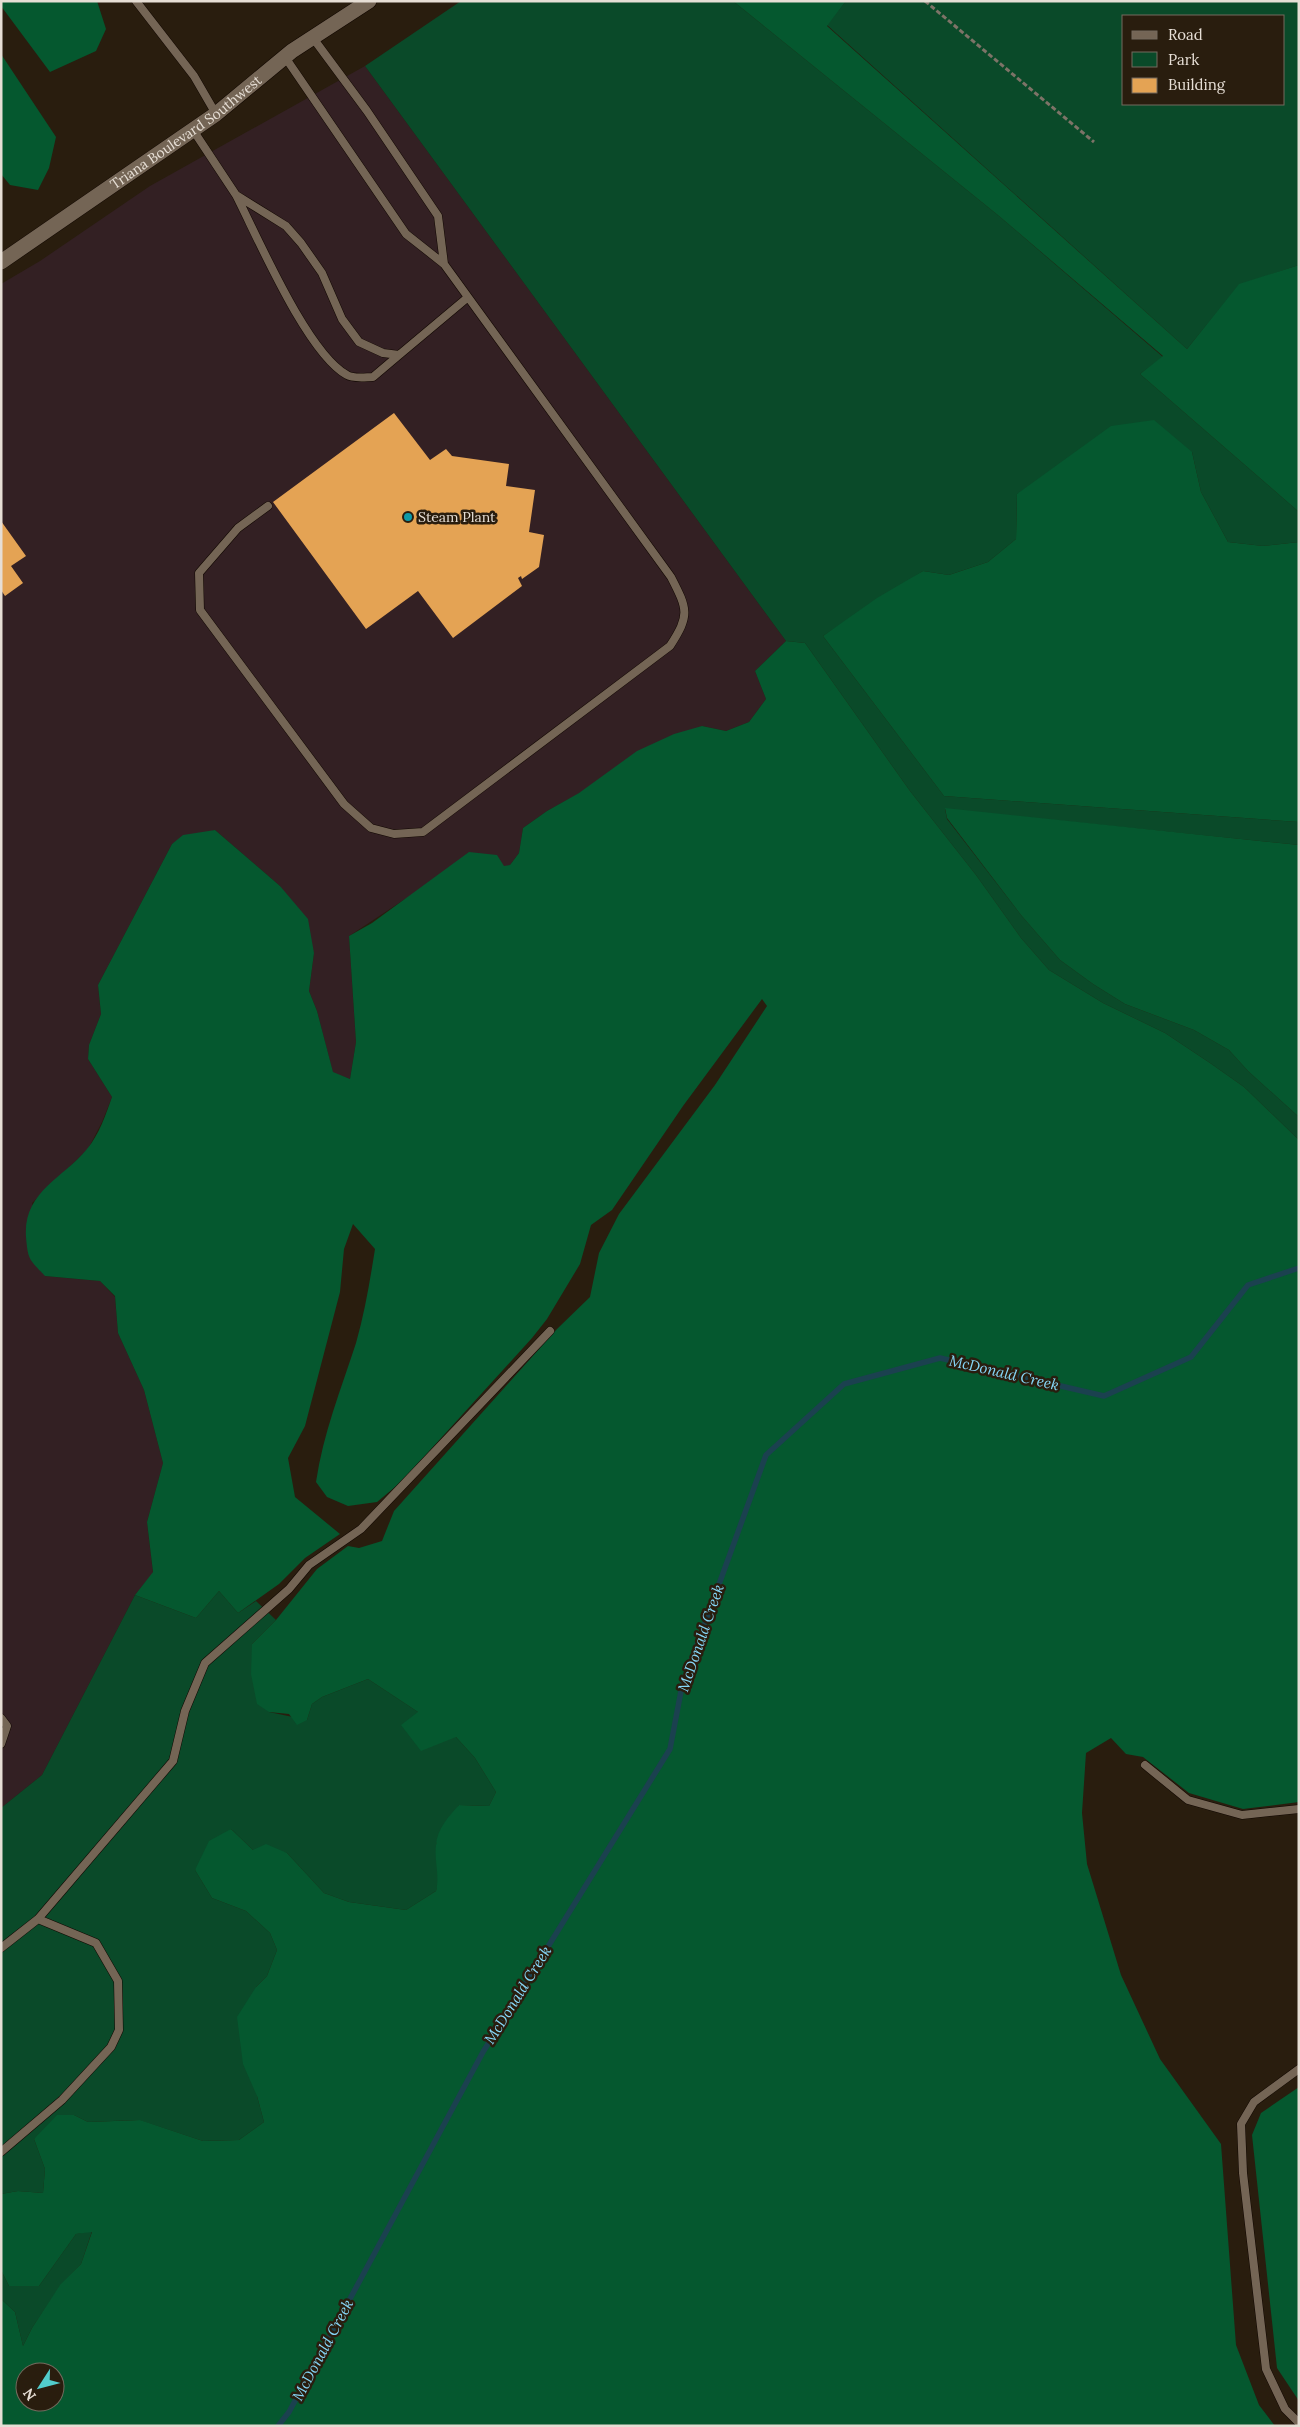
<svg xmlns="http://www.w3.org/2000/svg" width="1300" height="2427" font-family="Lora,serif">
  <rect width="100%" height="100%" fill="#291d0e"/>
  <path fill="#332023" d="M365,66L786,641L755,671L766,699L749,722L726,731L702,726L547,811L523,828L519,853L510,865L405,899L349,936L356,1042L350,1079L333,1073L317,1011L309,991L314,953L280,886L215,830L172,844L98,985L101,1014L89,1045L88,1059L112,1097L102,1122L88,1149L32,1203L45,1276L100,1281L115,1297L118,1333L144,1390L163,1463L147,1522L153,1573L135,1595L42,1775L1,1808V284L40,261L150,186Z"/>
  <path fill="#0a4a29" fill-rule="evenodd" d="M461,1H733L999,216L1163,357L1140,374L1299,512V542L1263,546L1228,542L1201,492L1192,452L1017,494L1016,539L988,562L949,575L923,571L823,636L944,796L1299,822V845L945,809L947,819L1021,915L1060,960L1093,984L1125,1004L1194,1030L1229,1050L1248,1071L1299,1117V1140L1244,1087L1210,1063L1165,1033L1103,1003L1049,970L1021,938L976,875L910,791L805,643L786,641L365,66Z
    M846,1H1299V265L1239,285L1187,349L827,25ZM1124,16H1284V104H1124Z
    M219,1591L238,1613L256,1601L276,1620L252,1644L269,1712L307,1720L312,1704L322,1697L368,1679L456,1737L475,1758L496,1792L489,1806L459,1805L436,1844L439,1880L436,1891L406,1910L349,1902L324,1893L287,1853L253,1850L231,1829L195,1870L212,1898L246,1911L270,1933L277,1950L267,1976L256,1987L257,2096L264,2122L239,2140L203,2141L139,2120L88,2122L74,2115L34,2139L45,2169L43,2193L18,2191L1,2194V1808L42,1775L135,1595L196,1618Z
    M92,2231L81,2264L60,2286L32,2328L23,2346L15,2312L1,2299V2270L9,2286H39L76,2234Z"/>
  <path fill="#05582f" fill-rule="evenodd" d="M1,1H97L106,29L96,51L50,72L1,6Z
    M733,1H846L827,26L1187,349L1239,284L1299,265V512L1140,374L1163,356L999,216Z
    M1,54L56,137L49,168L38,190L10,185L1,174Z
    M1154,420L1192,452L1201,492L1228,542L1263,546L1299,542V822L944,796L823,636L877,598L923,571L949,575L988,562L1016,539L1017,494L1111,426Z
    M786,641L805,643L910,791L976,875L1021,938L1049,970L1103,1003L1165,1033L1210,1063L1244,1087L1299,1140V1802L1243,1809L1189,1793L1143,1757L1126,1754L1111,1738L1086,1753L1082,1813L1087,1864L1121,1975L1160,2059L1221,2144L1236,2345L1259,2405L1275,2426H1V2299L15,2312L23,2346L32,2328L60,2285L81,2264L92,2232L76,2234L39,2286H9L1,2270V2194L18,2191L43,2193L45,2169L34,2139L57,2115H74L88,2122L140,2120L203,2141L239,2140L264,2122L257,2096L243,2064L237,2017L256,1987L267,1976L277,1950L270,1933L246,1911L212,1898L195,1870L209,1841L231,1829L253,1850L266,1844L287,1853L324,1893L349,1902L406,1910L436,1891C440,1875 434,1861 436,1845C437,1829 449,1816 459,1805L489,1806L496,1792L475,1758L456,1737L421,1751L401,1725L418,1712L368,1679L322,1697L312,1704L307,1720L297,1725L289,1714L269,1712L257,1704L251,1674L252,1644L276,1620L317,1569L348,1546L359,1548L382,1541L394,1511L557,1329L590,1297L599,1253L619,1214L715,1085L767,1006L762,999L683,1106L612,1210L591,1225L580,1264L547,1319L532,1338L401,1482L377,1502L348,1506L327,1497L316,1482C323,1434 341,1389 356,1343C365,1312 370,1280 375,1249L353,1224L344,1249L340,1292L305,1426L288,1458L295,1497L340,1534L305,1558L279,1584L238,1613L219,1591L196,1618L135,1595L153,1572L147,1522L163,1463L144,1390L118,1333L115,1296L100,1281L45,1276C29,1259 28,1260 26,1237C23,1192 62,1179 87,1149C99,1135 106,1114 112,1097L88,1059L89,1045L101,1014L98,985L172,844L183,835L215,830L280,886L308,919L314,953L309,991L317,1011L333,1072L350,1079L356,1042L349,936L372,923L469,852L497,855L504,866L510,865L519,853L523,828L547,811L579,793L637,751L674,734L702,726L726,731L749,722L766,699L755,671ZM25,2372H55V2402H25Z
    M945,808L1299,845V1117L1248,1071L1229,1050L1194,1030L1125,1004L1093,984L1060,960L1021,915L947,818Z
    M1299,2087V2401L1277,2368L1252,2135L1261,2113Z"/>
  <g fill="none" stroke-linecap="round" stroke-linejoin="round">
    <path stroke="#1b414f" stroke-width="5.5" d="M278,2426L289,2412L483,2052L670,1749L682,1686L766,1455L844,1384L940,1358L1104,1396L1191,1357L1248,1285L1299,1268"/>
  </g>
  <path fill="#e4a354" d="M394,413L430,460L446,449L452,456L509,464L506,486L535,490L529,532L544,535L539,567L522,579L521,576L518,578L522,586L453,638L418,591L366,629L273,502Z
    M1,521L26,556L11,566L23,583L5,596L1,590Z"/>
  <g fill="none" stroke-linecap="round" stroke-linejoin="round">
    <g stroke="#110700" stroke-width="9">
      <path id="lane" d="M136,1L194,76L216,114
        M285,57L406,234L444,264L438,216L367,111L313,38
        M193,130L236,195L286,226L301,243L322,273L342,319L359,342L383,353L399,355L467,298
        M236,195C258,238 307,353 347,375C353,379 366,377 373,377L399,355
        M268,506L238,528L199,573L200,610L344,804L371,828L394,834L423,832L670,646C690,615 688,610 671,577L444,264
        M1,1718L7,1726L1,1744
        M1145,1765L1188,1800L1242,1815L1299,1809
        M1,1948L38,1919L173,1761L185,1711L205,1663L289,1589L309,1565L361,1529L550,1331
        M1299,2069L1254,2102L1241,2124L1243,2173L1266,2369L1285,2409L1299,2423
        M1,2152L62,2100L111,2047L119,2030L118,1981L96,1943L38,1919"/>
    </g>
    <g stroke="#110700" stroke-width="16">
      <g id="street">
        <path id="s1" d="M1,262L216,114L292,51L369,1"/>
      </g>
    </g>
    <path stroke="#7d7367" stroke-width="3" stroke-dasharray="5 2.5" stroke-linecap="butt" d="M925,1L1094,142"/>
    <use href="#lane" stroke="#746555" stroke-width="8"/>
    <use href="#street" stroke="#746555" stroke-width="15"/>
  </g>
  <circle fill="#0f9aa8" stroke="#291d0e" stroke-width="2" cx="408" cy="517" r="5"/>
  <g text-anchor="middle" stroke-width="5" stroke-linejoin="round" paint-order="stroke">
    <g font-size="14" fill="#e6ded5" stroke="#291d0e">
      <text dy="5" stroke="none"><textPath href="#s1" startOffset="226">Triana Boulevard Southwest</textPath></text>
    </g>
    <g font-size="14" fill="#e6ded5" stroke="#291d0e" text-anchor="start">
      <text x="418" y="522">Steam Plant</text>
    </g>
    <g font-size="15" font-style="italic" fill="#86d7f8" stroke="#291d0e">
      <text transform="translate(1004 1373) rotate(13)" y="5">McDonald Creek</text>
      <text transform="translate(701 1638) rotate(-71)" y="5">McDonald Creek</text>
      <text transform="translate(518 1995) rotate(-58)" y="5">McDonald Creek</text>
      <text transform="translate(323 2350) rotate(-62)" y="5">McDonald Creek</text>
    </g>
  </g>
  <rect width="1300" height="2427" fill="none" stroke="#e6ded5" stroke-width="5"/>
  <rect x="1122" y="15" width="162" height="90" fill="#291d0e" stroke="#756a5e"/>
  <rect x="1132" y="31" width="25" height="8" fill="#746555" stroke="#756a5e"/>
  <text x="1168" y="40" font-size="15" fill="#e6ded5">Road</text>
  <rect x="1132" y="52" width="25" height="15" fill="#0a4a29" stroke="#756a5e"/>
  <text x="1168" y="65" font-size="15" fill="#e6ded5">Park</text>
  <rect x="1132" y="78" width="25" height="15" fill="#e4a354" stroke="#756a5e"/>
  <text x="1168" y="90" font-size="15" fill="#e6ded5">Building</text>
  <g transform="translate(40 2387) rotate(234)"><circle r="24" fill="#291d0e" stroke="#756a5e"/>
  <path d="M0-4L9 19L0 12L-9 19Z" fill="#52cdcd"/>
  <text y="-8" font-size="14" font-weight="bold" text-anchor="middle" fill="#e6ded5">N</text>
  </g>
</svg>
